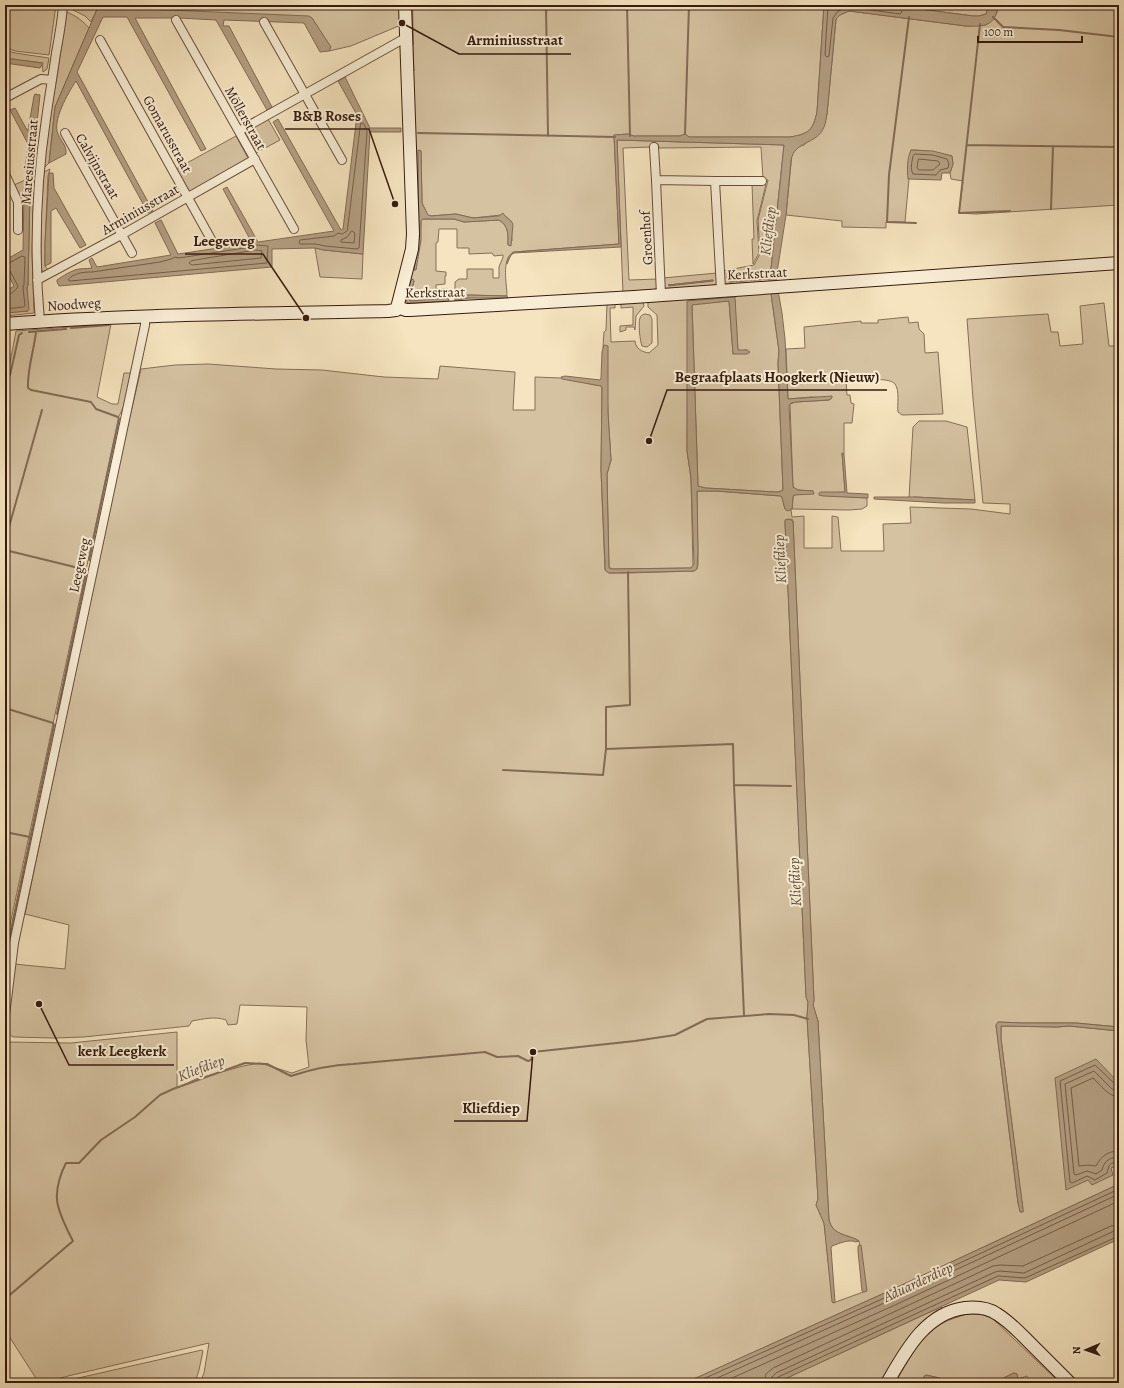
<svg xmlns="http://www.w3.org/2000/svg" width="1124" height="1388" font-family="Alegreya,serif">
  <rect width="100%" height="100%" fill="#f5e4bf"/>
  <filter id="stains"><feTurbulence type="fractalNoise" baseFrequency=".005" numOctaves="4"/><feColorMatrix values="0 0 0 0 .2 0 0 0 0 .09 0 0 0 0 .02 0 0 0 .5 -.17"/></filter>
  <radialGradient id="worn" r=".72"><stop offset=".6" stop-color="#630" stop-opacity="0"/><stop offset="1" stop-color="#630" stop-opacity=".3"/></radialGradient>
  <path fill="#d5c2a1" stroke="#866f58" fill-rule="evenodd" d="M5,5H14L28,7L56,5L49,55L15,51L5,47Z
    M68,5H401V25L351,46L329,51L330,47L312,18L98,7L91,22L85,16L67,7Z
    M411,5H824L817,112C813,130 809,134 790,137H689L685,134L680,136H633L629,134L614,135L619,244L513,252C501,261 507,283 507,296L468,295L455,299V282L459,279H467V269H493V278H499V267L503,257V255L494,256L492,253L469,254V248H457V229H439L438,242L436,243V271L446,272V276H445V284L436,285V289H448L449,299L410,301L409,299L414,281L406,300L410,304L449,301V304L406,307L402,300L406,283L411,71H414ZM419,150L421,151L422,203L427,215L431,216L456,214L473,218L501,215L505,216L511,221L512,241L508,245C508,234 509,226 499,220L464,222L454,219H423L421,221C420,240 420,251 413,270L419,238L418,152Z
    M889,5H989L986,14L979,16H973Z
    M998,5H1119V205L976,214L959,213L963,181L951,179L950,173L953,164L952,156C938,153 925,150 911,150L908,172L909,179L905,222H886V228L842,227V221L786,215L792,154L797,147L804,145L824,126L827,114L836,19L840,15L849,11L966,26L986,25L997,13Z
    M67,12C76,16 82,20 89,28L55,107L49,163L44,168L46,144Z
    M5,50L15,53L49,58L47,69L43,72L42,63L7,59L5,58Z
    M268,119L280,140L256,153L245,132Z
    M236,136L248,158L189,192L176,169Z
    M617,140L784,145L771,269L763,272L727,277V280L729,282L769,279L770,282L723,284V271L754,265L760,254L758,220L768,180L763,179L761,147L659,148L658,144L651,145V147L623,148L629,280L658,279V290L623,293Z
    M50,169L48,176L45,243V266L49,271L44,273L41,269V213L44,172Z
    M34,176L32,253L34,313L5,316V313L28,311L27,288L28,285L30,191V186L24,189L23,203L20,202L14,188V185Z
    M752,184H766L757,221L759,253L753,264L752,239H754Z
    M315,248L324,250L363,254L362,279L320,277Z
    M717,273L718,284L715,287L664,289L663,278ZM713,280V281L668,285H669Z
    M771,293L779,351L778,363L783,490L779,492H775L705,488L698,486L692,304L729,301L733,354L747,350L738,351L734,297L688,301L687,451L691,478L693,566L691,568L611,569L609,566L607,474L611,460L608,413L607,386L603,347L604,332L606,330L607,304H615V308H610L611,342L635,341C636,349 642,352 649,353L658,345L657,315L648,307V302L734,295Z
    M474,297L508,298V301L455,302V300Z
    M643,302L644,306L636,316L635,330L634,327H626V330L620,332V326L633,325V307L621,308V304Z
    M1104,303L1109,346H1119V1027L1076,1023H1023L998,1022L996,1025L1018,1203L1023,1212L1001,1039V1026L1057,1027L1069,1026L1119,1031V1184L889,1291L685,1383H200L204,1373L209,1343L68,1376L43,1383H39L5,1330V1057L7,1042L71,1043L177,1032V1088L196,1079L243,1066L260,1063L292,1073L309,1067L306,1040L307,1007L240,1005L237,1024L228,1025L226,1020C215,1016 203,1019 192,1021L189,1026L84,1037L54,1038L13,1037L9,1034L8,1009L14,964L65,969L69,925L25,914L115,481L141,369L175,365L208,364L276,369L322,370L384,377L438,379L440,366L515,372L513,410H535V377L561,378L601,386L602,387L601,470L605,570L609,573H628L694,571L697,569L698,565L697,491H716L781,496L783,500L785,509L791,510L792,517L804,516V548H832V516L838,517L841,551H884L883,524L911,523L910,507L971,509L1010,514V504L983,503L973,399L967,319L1048,314L1051,332H1058L1060,346L1083,344L1080,306ZM792,519L793,521L814,1000L813,1005L818,1021L829,1220C833,1236 848,1234 859,1241L866,1291L833,1303L824,1223L816,1205L818,1199L807,1017L808,1002L806,997L785,522L786,520Z
    M645,314L650,315L652,319V343L647,347L642,346C640,341 638,323 640,318C641,315 642,315 645,314Z
    M908,317L909,323L918,322L919,329L924,334L925,353L938,352L943,414L902,415L898,412C897,404 900,391 895,384C889,376 856,381 846,381L847,395H850L851,403L854,404L852,423H844V454L842,453L845,492L820,495L867,498V506L862,509L849,510L792,509L793,497L794,495L813,491L798,490L793,487L790,404L796,402L829,400L832,398L811,397L788,399L786,349L805,348L804,327L861,321V323H878V320Z
    M111,324L97,397L112,404H118L124,373H132L125,404L119,416L5,948V375L8,373L16,331Z
    M919,421H946L967,427L975,500L915,497L909,498L913,427Z
    M941,1307L944,1310L893,1362L881,1383H776Z
    M967,1314H981L992,1318L1060,1383H1030L1027,1376L1018,1379L1017,1374L1014,1373L993,1383H961L926,1375L927,1380L930,1381L931,1383H895C908,1362 919,1337 941,1324C949,1319 959,1317 967,1314Z
    M202,1350L203,1351L199,1370L195,1383H56Z"/>
  <path fill="#b4a083" stroke="#826b54" d="M824,5H889L973,16H979L986,14L989,5H998C996,26 984,27 966,26L849,11L840,15L836,19L827,114C826,118 826,123 824,127C817,145 795,140 791,160L786,215L776,279L782,313L785,339L788,399L832,396V398L829,400L796,402L791,403L789,406L793,487L798,490L813,491L814,494L794,495L793,497L792,509L787,511C783,508 784,501 781,496L716,491H697L698,551L697,569L694,571L609,573L605,570V563L601,470L602,387L601,386L562,379L561,377L565,376L600,380L601,378L602,352L604,345L608,346V413L611,460L607,474L609,568L612,569L691,568L694,564L691,478L687,451V301L735,297L738,350H747L750,352L747,354H733L729,301L692,305L698,486L705,488L775,492H779L783,490L778,363L779,351L769,279L729,282L727,280V277L763,272L771,269L784,145L617,140L621,247L514,253L511,255L507,264C507,258 510,253 516,252L619,244L614,135L629,134L633,136H680L685,134L689,137H790C809,134 813,130 817,112Z
    M98,7L309,16L312,18L331,47L329,51L320,52L304,23L224,20L223,26H229L272,107L267,110L216,20L180,18H135L206,149L201,151L127,17H103L77,72L153,211L148,213L76,81C68,93 52,121 58,134C61,141 67,146 66,154L49,163L55,107Z
    M5,58L43,63L40,68L5,63Z
    M345,77L370,128H401V132H370L363,254L324,250L315,248L272,249V267L59,286L57,282V280C63,276 69,272 75,270C80,268 87,269 92,268L89,260L92,258L97,267L171,255L155,223L161,220L178,254L252,243L223,189L227,187L258,242L334,231L273,122L278,119L341,230L343,229L357,115L338,81Z
    M35,94L40,95L32,170L30,171L25,170L28,146L27,142L10,110L15,108L27,130H28L34,96Z
    M418,150L421,151L422,203L428,215L431,216L456,214L473,218L499,216L503,213L505,216L511,221L513,224L511,246L508,245C508,235 509,226 499,220L464,222L454,219H423L421,221V240L416,270H414L419,238Z
    M911,150L933,151L952,156L953,164L950,173H942L941,180L908,179C907,170 907,158 911,150Z
    M49,173H53L54,188L86,245L80,248L56,208L51,211V263L45,266V243Z
    M27,184L30,186V191L28,285L27,288L29,309L28,311L5,313V292L14,286L5,269V256L7,259L23,250L24,189L25,185Z
    M413,279L414,281L409,299L410,301L448,298L449,301L408,303L406,300L411,280Z
    M713,280V281L669,286L668,285Z
    M466,295L507,296L508,298H468L455,300V299Z
    M842,453L844,454L847,493L868,494V498L823,496L819,495V493L821,492H845Z
    M874,497H915L975,500V503H943L874,499Z
    M789,519L793,521L814,1000L813,1005L818,1021L829,1220C833,1236 848,1234 859,1241L856,1242C849,1239 840,1243 832,1246L831,1248L835,1302L834,1303L832,1302L824,1223L816,1205L818,1199L807,1017L808,1002L806,997L785,522V520Z
    M998,1022L1023,1023H1076L1119,1027V1031L1069,1026L1057,1027L1001,1026V1039L1023,1209V1212H1020L1018,1203L996,1025Z
    M1096,1059L1119,1083V1165L1111,1168L1113,1175L1092,1185L1088,1180L1066,1190L1055,1078Z
    M1119,1184V1239L1026,1282L999,1280L776,1383H685L889,1291Z
    M861,1245L867,1291L864,1292L862,1291L858,1251V1246Z
    M1014,1373L1017,1374L1018,1379L1008,1383H993Z
    M926,1375L961,1383C949,1383 934,1385 924,1379V1376Z"/>
  <g fill="none" stroke-linecap="round" stroke-linejoin="round">
    <path stroke="#755e48" stroke-width="1" d="M828,5L825,55L827,57L829,56L833,18L838,11L850,7L900,14L902,12L899,8V5
      M361,123L364,124L367,131L359,248L357,249L325,246L316,244H300L299,242L300,240L334,236L338,233L342,234L347,231Z
      M915,154L933,155L947,159L949,164L948,168L940,170L936,175L913,174C910,169 912,161 913,156Z
      M919,159L938,161L940,164L933,170H919L917,168L918,161Z
      M352,231L355,233L354,243L341,242V240L347,237Z
      M255,245L268,246L267,263L70,281L68,280C73,273 83,272 92,272L160,262L171,259L175,257L179,258L251,247Z
      M256,250L262,251L261,258L192,265L189,263L191,261Z
      M5,263H9L22,256L25,257L24,284L23,288L25,306L23,307L5,309
      M5,269L10,271L18,286C16,291 10,295 5,296
      M1119,1086L1115,1084L1095,1065L1060,1081L1070,1182L1072,1183L1087,1176L1095,1180L1107,1173C1109,1165 1109,1162 1119,1162
      M1119,1091L1112,1089L1094,1071L1065,1084L1074,1174L1076,1175L1087,1171L1096,1174L1102,1170C1104,1161 1110,1157 1119,1157
      M1119,1097C1107,1096 1101,1085 1093,1078L1071,1088L1079,1166L1088,1165L1096,1166C1101,1157 1107,1151 1119,1151
      M694,1383L891,1295L1119,1189
      M706,1383L893,1299L1119,1194
      M721,1383L895,1305L1119,1201
      M764,1383L766,1374L773,1368L993,1266L1000,1265L1023,1266L1111,1226L1119,1225
      M770,1383L772,1377L776,1373L995,1272L1000,1271L1024,1273L1114,1231H1119
      M775,1383L776,1380L778,1377L998,1276L1025,1278L1119,1236"/>
    <path stroke="#826b54" stroke-width="2" d="M412,5L413,44
      M546,5L548,136
      M627,5L630,136
      M817,5L825,6
      M909,17L889,175L887,222L916,223
      M993,17L1003,27L1059,30L1119,37
      M980,24L959,213L1010,211
      M418,133L615,137
      M685,134L689,5
      M967,145L1119,147
      M1051,209L1053,146
      M71,328L109,325
      M29,332L66,329
      M36,332C34,350 27,370 28,388L31,390L91,402L96,409L118,417L119,419L89,560
      M5,377H7L10,375L19,335L22,333
      M5,541L42,410
      M5,550L87,570L57,714
      M5,708L53,723L54,725L7,949
      M606,749L733,744L734,785L791,786
      M503,770L603,775L606,749V707L630,705L628,572
      M734,785L744,1015
      M10,833L30,837
      M5,1299L73,1241C68,1232 57,1209 57,1199C56,1188 61,1172 66,1163H79L101,1140L135,1117L160,1095L173,1089L245,1063L267,1064L291,1076C312,1069 331,1065 353,1064L485,1052L497,1057L518,1056L528,1061L531,1060L533,1052L635,1041L675,1035L707,1019L769,1014L794,1015L808,1019"/>
    <g stroke="#664e3a" stroke-width="10">
      <path id="street" d="M176,20L294,229
        M264,22L342,160
        M100,40L212,241
        M5,98L41,79L52,80
        M239,131L407,37
        M65,133L132,253
        M654,147L656,180
        M5,174L18,202V230
        M37,280L123,234L255,159
        M721,290L715,181H762
        M661,295L656,180L715,181
        M40,322C34,254 36,186 46,119C49,97 53,75 56,53C59,37 62,21 63,5
        M5,1015L14,943L145,325V316"/>
    </g>
    <g stroke="#361c0e" stroke-width="14">
      <path id="secondary" d="M397,307L406,310H410L634,297L1119,263
        M5,324C133,314 260,314 388,311L396,310L398,304L412,249L413,234L405,5
        M887,1383C905,1352 925,1313 965,1308C975,1307 988,1308 997,1314C1010,1322 1020,1333 1031,1344C1044,1357 1057,1370 1070,1383"/>
    </g>
    <use href="#street" stroke="#f8edd5" stroke-width="8"/>
    <use href="#secondary" stroke="#f8edd5" stroke-width="12"/>
  </g>
  <g text-anchor="middle" stroke-width="4" stroke-linejoin="round" paint-order="stroke">
    <g font-size="14" fill="#361c0e" stroke="#f8edd5">
      <text transform="translate(246 118) rotate(61)" y="5">Möllerstraat</text>
      <text transform="translate(168 134) rotate(61)" y="5">Gomarusstraat</text>
      <text transform="translate(29 162) rotate(-85)" y="5">Maresiusstraat</text>
      <text transform="translate(98 166) rotate(60)" y="5">Calvijnstraat</text>
      <text transform="translate(140 209) rotate(-30)" y="5">Arminiusstraat</text>
      <text transform="translate(646 238) rotate(-93)" y="5">Groenhof</text>
      <text transform="translate(757 273) rotate(-3)" y="5">Kerkstraat</text>
      <text transform="translate(435 292) rotate(-1)" y="5">Kerkstraat</text>
      <text transform="translate(74 304) rotate(-4)" y="5">Noodweg</text>
      <text transform="translate(79 565) rotate(-78)" y="5">Leegeweg</text>
    </g>
    <g font-size="15" font-style="italic" fill="#624a37" stroke="#f8edd5">
      <text transform="translate(768 231) rotate(-83)" y="5">Kliefdiep</text>
      <text transform="translate(780 559) rotate(-93)" y="5">Kliefdiep</text>
      <text transform="translate(795 882) rotate(-93)" y="5">Kliefdiep</text>
      <text transform="translate(201 1068) rotate(-21)" y="5">Kliefdiep</text>
      <text transform="translate(918 1282) rotate(-25)" y="5">Aduarderdiep</text>
    </g>
  </g>
  <path fill="none" stroke="#361c0e" stroke-width="1.5" d="M402 23L459 54H571M395 204L369 129H285M306 318L263 254H185M649 441L667 390H887M39 1004L69 1065H174M533 1052L527 1121H454"/>
  <g fill="#361c0e" stroke="#f8edd5" stroke-width="1.5">
    <circle cx="402" cy="23" r="4"/>
    <circle cx="395" cy="204" r="4"/>
    <circle cx="306" cy="318" r="4"/>
    <circle cx="649" cy="441" r="4"/>
    <circle cx="39" cy="1004" r="4"/>
    <circle cx="533" cy="1052" r="4"/>
  </g>
  <g font-size="15" text-anchor="middle" font-weight="bold" fill="#361c0e" stroke="#f8edd5" stroke-width="4" stroke-linejoin="round" paint-order="stroke">
    <text x="515" y="45">Arminiusstraat</text>
    <text x="327" y="121">B&amp;B Roses</text>
    <text x="224" y="246">Leegeweg</text>
    <text x="777" y="382">Begraafplaats Hoogkerk (Nieuw)</text>
    <text x="122" y="1056">kerk Leegkerk</text>
    <text x="491" y="1113">Kliefdiep</text>
  </g>
  <rect width="1124" height="1388" fill="none" stroke="#f5e4bf" stroke-width="20"/>
  <rect x="6" y="6" width="1112" height="1376" fill="none" stroke="#361c0e" stroke-width="2"/>
  <rect x="10" y="10" width="1104" height="1368" fill="none" stroke="#361c0e"/>
  <g transform="translate(1086 1350) rotate(268)" stroke="#f8edd5" stroke-width="3" paint-order="stroke">
  <path d="M0-3L7 15L0 10L-7 15Z" fill="#361c0e"/>
  <text y="-6" font-size="11" font-weight="bold" text-anchor="middle" fill="#361c0e">N</text>
  </g>
  <path d="M978 36v6h104v-6" fill="none" stroke="#361c0e" stroke-width="2"/>
  <text x="984" y="36" font-size="12" fill="#361c0e" stroke="#f8edd5" stroke-width="3" paint-order="stroke">100 m</text>
  <rect width="100%" height="100%" filter="url(#stains)"/>
  <rect width="100%" height="100%" fill="url(#worn)"/>
</svg>
